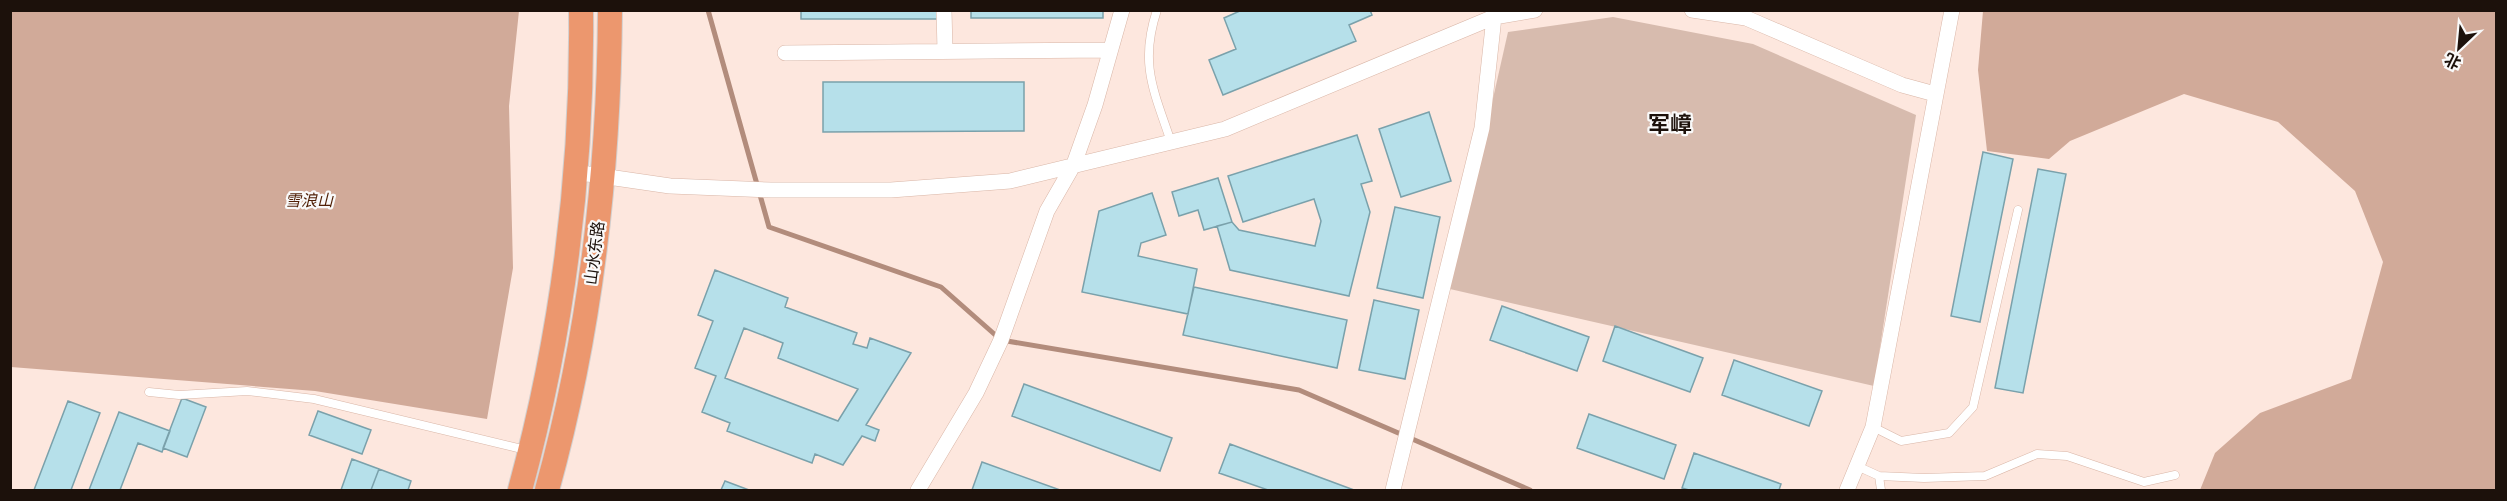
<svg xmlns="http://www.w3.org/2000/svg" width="2507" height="501" font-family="'Roboto Serif','Noto Sans SC',serif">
  <rect width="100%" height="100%" fill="#fde7de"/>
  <path fill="#d7bbae" d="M1613,17L1753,44L1916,115L1874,386L1450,289L1508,32Z"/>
  <path fill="#d1aa99" d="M10,11H519L509,106L513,268L487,419L315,391L11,367Z
    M1983,11H2496V490H2200L2215,453L2260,413L2351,379L2383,262L2355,191L2278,122L2184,94L2070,141L2049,159L1987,151L1978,70Z"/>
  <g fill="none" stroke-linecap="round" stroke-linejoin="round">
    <path stroke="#b28c7c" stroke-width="5" d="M708,10L769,227L941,287L1001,340L1299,390L1530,490"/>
  </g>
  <path fill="#b6e0ea" stroke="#7aa1ab" stroke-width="1.5" fill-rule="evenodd" d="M801,10H939V19H801Z
    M971,10H1103V18H971Z
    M1242,10H1370L1372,15L1349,25L1356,41L1223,95L1209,60L1236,49L1224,18Z
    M823,82H1024V131L823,132Z
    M1429,112L1451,181L1401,197L1379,129Z
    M1357,135L1372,181L1361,184L1370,212L1349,296L1230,270L1217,226L1232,222L1239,230L1315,246L1321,221L1314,199L1243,222L1228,176Z
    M1983,152L2013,159L1980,322L1951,316Z
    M2038,169L2066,174L2023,393L1995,388Z
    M1218,178L1232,222L1204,230L1198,210L1179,216L1172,192Z
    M1152,193L1166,235L1141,243L1138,256L1197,269L1188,314L1082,292L1099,211Z
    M1395,207L1440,217L1423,298L1377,288Z
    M715,270L788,298L785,307L857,333L853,344L867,348L870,338L911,353L866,425L879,430L875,441L862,436L843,465L815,454L812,463L727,431L730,423L702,412L716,376L695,368L713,321L698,315ZM744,328L783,343L778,358L858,389L838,421L725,378Z
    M1194,287L1347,320L1337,368L1183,335Z
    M1374,300L1419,310L1405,379L1359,370Z
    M1502,306L1589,337L1577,371L1490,340Z
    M1615,326L1703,358L1690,392L1603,361Z
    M1734,360L1822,391L1809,426L1722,395Z
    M1024,384L1172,438L1160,471L1012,416Z
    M182,398L206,407L187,457L163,448Z
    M68,401L100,413L71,490H34Z
    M318,411L371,430L362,454L309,435Z
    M119,412L170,431L162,452L138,443L120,490H89Z
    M1589,414L1676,445L1664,479L1577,448Z
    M1230,444L1354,490H1268L1219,473Z
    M1694,453L1781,484L1779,490H1689L1682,488Z
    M352,459L379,469L371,490H341Z
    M982,462L1060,490H972Z
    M379,469L411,481L408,490H371Z
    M725,481L749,490H721Z"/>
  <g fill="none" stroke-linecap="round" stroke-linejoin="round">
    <g stroke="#d9b6a7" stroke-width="9">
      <path id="service" d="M1157,10C1139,64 1154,91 1171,142
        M149,392L179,395L247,391L314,399L526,450
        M1873,427L1901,441L1949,433L1973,407L2018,210
        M1857,466L1879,476L1924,478L1985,476L2037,454L2067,456L2144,482L2175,475
        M1879,476L1881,490"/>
    </g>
    <g stroke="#d9b6a7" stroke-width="16">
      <path id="minor" d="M944,10L945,51
        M1692,10L1746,18L1902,85L1935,94
        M785,53L1110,50
        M574,172L670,186L771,190H891L1010,181L1225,129L1494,17L1535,10
        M918,490L976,393L1001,340L1047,211L1074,164L1095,105L1122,10
        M1393,490L1482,128L1494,17
        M1847,490L1873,427L1952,10"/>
    </g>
    <g stroke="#d2cfce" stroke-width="26">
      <path id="trunk" d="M520,490C562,335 583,171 581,10
        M547,490C590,335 609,172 610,10"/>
    </g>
    <use href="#service" stroke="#fff" stroke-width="8"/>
    <use href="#minor" stroke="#fff" stroke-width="15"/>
    <use href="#trunk" stroke="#ec976e" stroke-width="24"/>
  </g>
  <g text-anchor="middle" stroke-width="4.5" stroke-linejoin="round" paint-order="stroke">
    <g font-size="16" font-style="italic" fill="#501f05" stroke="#f9f9f9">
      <text x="309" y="206">雪浪山</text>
    </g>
    <g font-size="16" fill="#1c110b" stroke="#f9f9f9">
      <text transform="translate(594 253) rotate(-83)" y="6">山水东路</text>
    </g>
    <g font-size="22" font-weight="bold" fill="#1c110b" stroke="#f9f9f9">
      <text x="1670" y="132">军嶂</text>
    </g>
  </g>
  <rect width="2507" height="501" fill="none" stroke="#1c110b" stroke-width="24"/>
  <g transform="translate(2459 48) rotate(206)" stroke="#f9f9f9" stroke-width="4.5" paint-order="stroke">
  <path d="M0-4.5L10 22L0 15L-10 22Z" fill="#1c110b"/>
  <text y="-9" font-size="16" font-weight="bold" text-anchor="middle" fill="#1c110b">北</text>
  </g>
</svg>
